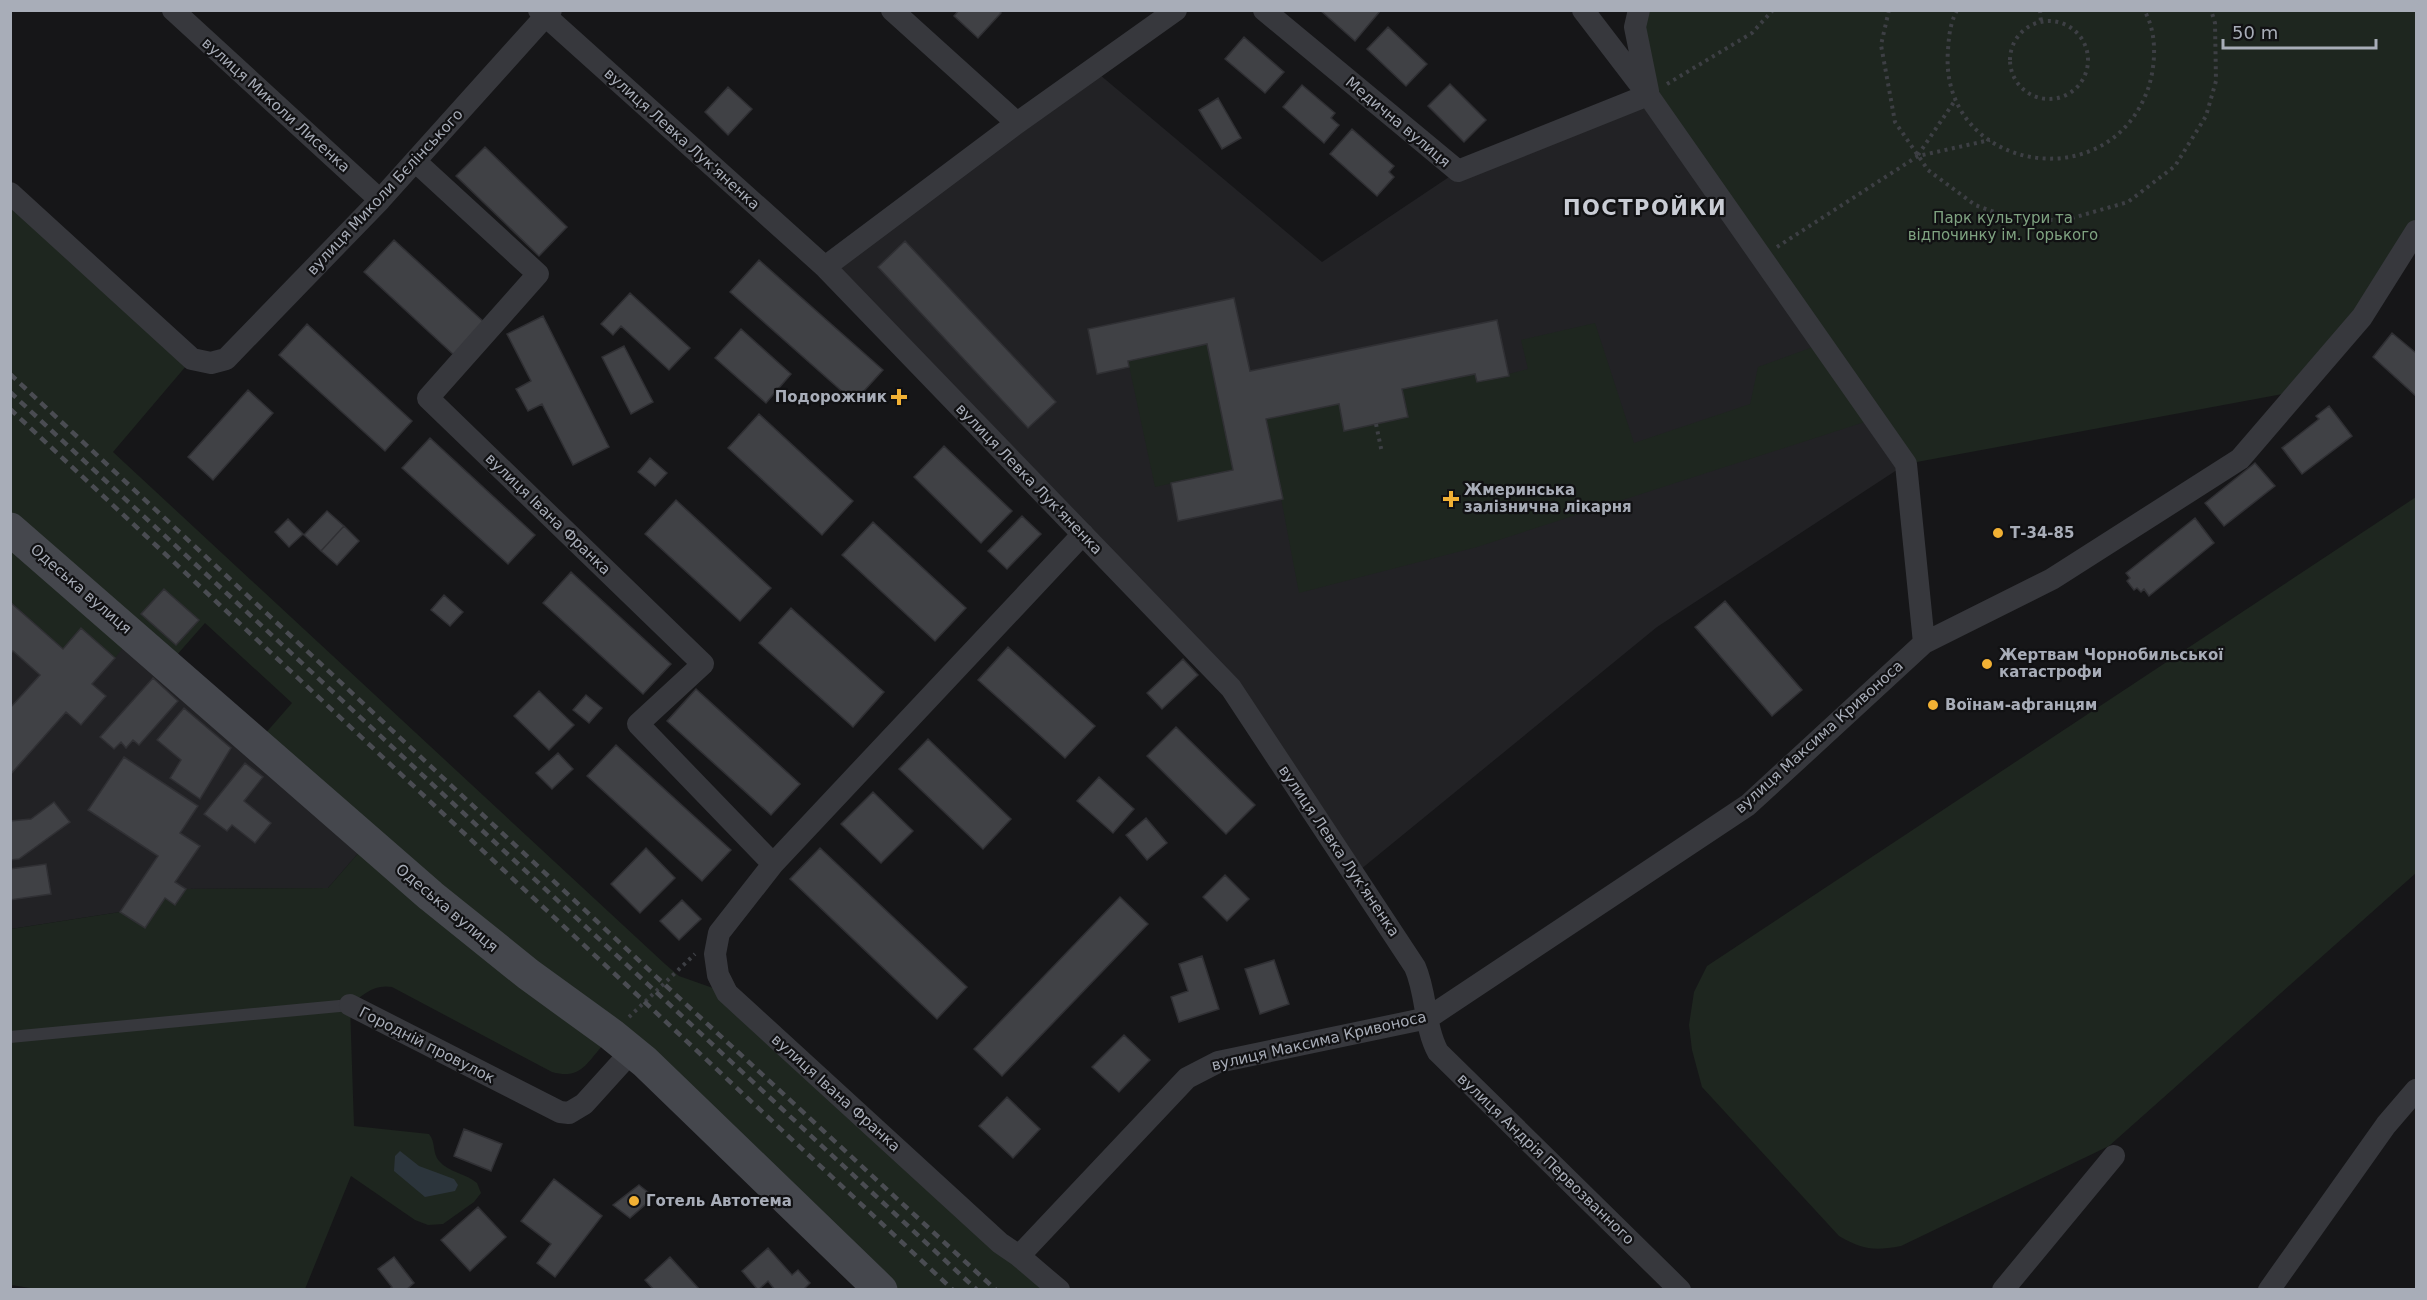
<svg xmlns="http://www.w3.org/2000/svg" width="2427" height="1300" font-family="'DejaVu Sans',sans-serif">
  <rect width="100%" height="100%" fill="#161618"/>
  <path fill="#222225" d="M1093,69L1322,262L1458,171L1648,95L1906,464L1657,627L1355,874L1231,688L825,267Z
    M11,529L368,842L328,888L186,889L165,898L145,928L120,912L11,929Z"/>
  <path fill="#1e261f" d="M1639,11H2416V231L2299,391L1906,464L1874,419L1477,547L1299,593L1266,419L1339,404L1345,431L1408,417L1402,389L1475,374L1477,382L1528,369L1521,340L1595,323L1634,443L1750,404L1758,367L1821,344L1648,95Z
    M10,193L192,359L113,452L665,964L679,976L727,993L1059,1289H881L603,1045C586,1064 580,1080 552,1072L392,987C374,984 364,994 350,1005L354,1126L429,1134C436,1142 432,1153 439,1161C448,1172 467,1174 477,1183L481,1193L474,1202L443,1224L428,1225L415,1220L351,1176L305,1289L43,1290L11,1285V929L120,912L145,928L165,898L186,889L328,888L368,842L257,743L292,703L205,623L168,665L133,635L115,658L63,649L11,602Z
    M1207,344L1233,470L1155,487L1128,361Z
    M2416,497V873L2109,1146L1901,1246C1874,1251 1863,1250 1839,1236L1702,1087L1692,1050L1689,1025L1694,992L1707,966Z"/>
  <path fill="#2c353c" d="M400,1151L419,1166L454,1179L458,1185L455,1191L425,1197L394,1171L395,1156Z"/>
  <path fill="#404145" stroke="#303034" stroke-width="1.5" d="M959,10H999L1001,13L978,38L954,16Z
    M1320,10H1381L1355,41Z
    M1388,27L1427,64L1406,86L1367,49Z
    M1244,37L1284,72L1265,93L1225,59Z
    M1450,84L1486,120L1464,142L1428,106Z
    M1302,85L1335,113L1331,118L1339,125L1324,143L1283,107Z
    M728,87L752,109L728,135L705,112Z
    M1218,98L1241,138L1222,149L1199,110Z
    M1352,129L1394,166L1389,172L1394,177L1377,196L1330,154Z
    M485,147L567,227L539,256L456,176Z
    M394,240L485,323L455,356L364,272Z
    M905,241L1056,402L1028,428L878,267Z
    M759,260L883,370L854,402L730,292Z
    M630,293L690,348L669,370L621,326L613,335L601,324Z
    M1234,298L1250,371L1497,320L1509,376L1477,382L1475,374L1402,389L1408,417L1344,431L1339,404L1266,419L1283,499L1178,521L1171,483L1233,470L1207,344L1128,361L1129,367L1097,374L1088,329Z
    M543,316L609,447L573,465L542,404L528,411L516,389L531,381L507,334Z
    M307,324L412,421L385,451L279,355Z
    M741,329L791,374L766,403L715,358Z
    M2392,333L2416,353V396L2373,357Z
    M624,346L653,402L631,414L602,357Z
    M248,390L273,413L213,480L188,457Z
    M2329,406L2352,436L2302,474L2282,448L2319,419L2316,416Z
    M759,414L853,501L822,535L728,448Z
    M430,438L535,535L508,564L402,468Z
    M944,446L1012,511L981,543L914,477Z
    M650,458L667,473L655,486L638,472Z
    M2255,463L2275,486L2224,526L2205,503Z
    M676,500L771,588L740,621L645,534Z
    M327,511L344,526L321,551L304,535Z
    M1022,516L1041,534L1007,569L988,551Z
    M2195,518L2214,543L2149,596L2144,589L2141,592L2137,588L2134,590L2127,581L2130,578L2126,573Z
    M288,519L303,534L289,547L275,532Z
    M873,522L966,608L935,641L842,555Z
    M344,526L359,541L337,565L321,551Z
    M571,572L671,664L643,694L543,603Z
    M164,589L199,620L176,645L141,614Z
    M444,595L463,612L450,626L431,610Z
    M1725,601L1802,690L1772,716L1695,627Z
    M10,602L63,649L81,628L115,658L92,684L106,696L81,725L66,712L10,775V708L40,675L13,651L10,654Z
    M791,608L884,692L853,727L759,643Z
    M1008,647L1095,726L1065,758L978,680Z
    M1183,659L1198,675L1162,709L1147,693Z
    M153,678L178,701L139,745L133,740L126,748L121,742L114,749L100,737Z
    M696,689L800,784L771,815L667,721Z
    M539,691L574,725L549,750L514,716Z
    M586,695L602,708L589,723L573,710Z
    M184,708L231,748L200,799L170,778L181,760L157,740Z
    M1176,727L1255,805L1226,834L1147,756Z
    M928,739L1011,819L983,849L899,769Z
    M616,745L731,850L702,881L587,776Z
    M558,753L573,769L552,789L536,773Z
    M124,757L198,806L180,833L200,846L175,882L186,889L175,905L165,898L145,928L120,912L158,856L88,810Z
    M245,763L263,777L244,801L271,823L255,843L232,825L227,831L204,814Z
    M1099,777L1134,809L1113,833L1077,801Z
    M873,792L913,831L881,863L841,824Z
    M54,802L70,822L19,859L10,860V821L31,819Z
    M1146,818L1167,843L1147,860L1126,835Z
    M646,848L675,878L640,913L611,884Z
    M820,848L967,987L937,1019L790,879Z
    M46,864L51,894L10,900V869Z
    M1225,875L1249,899L1227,921L1203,897Z
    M1120,897L1148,924L1002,1076L974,1049Z
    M682,900L701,919L679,940L660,921Z
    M1202,956L1219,1009L1179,1022L1171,997L1188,991L1179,964Z
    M1274,960L1289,1004L1260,1014L1245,969Z
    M1124,1035L1150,1060L1119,1092L1092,1067Z
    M1007,1097L1040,1129L1013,1158L979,1126Z
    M464,1129L502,1144L491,1171L454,1156Z
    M554,1179L602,1216L555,1277L537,1263L551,1244L521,1221Z
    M639,1185L654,1197L630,1218L613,1205Z
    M478,1207L506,1237L470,1271L441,1240Z
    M768,1248L792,1275L798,1270L810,1283L803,1290H775L768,1281L758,1290L742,1271Z
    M394,1257L414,1283L406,1290H388L392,1287L378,1269Z
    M670,1257L700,1290H654L645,1280Z"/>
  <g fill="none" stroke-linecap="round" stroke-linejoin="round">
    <path stroke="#3d3f44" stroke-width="4" stroke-dasharray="3 4.5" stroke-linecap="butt" d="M1889,10L1881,45L1895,122L1928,170L1975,205L2003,215L2062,221L2128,202L2175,166L2206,116L2216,81L2215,23L2211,10
      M1957,10C1950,24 1949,35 1948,50C1938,171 2111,202 2149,86C2156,62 2157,32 2144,10
      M2040,10L2041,23
      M2010 60a39 39 0 1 1 78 0a39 39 0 1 1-78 0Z
      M1667,84L1752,33L1773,10
      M1918,155L1956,99
      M1777,247L1918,156L1990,140
      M1376,424L1382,453
      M629,1017L695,954"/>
    <path stroke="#37383d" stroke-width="12" d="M10,1037L350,1005"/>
    <path stroke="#37383d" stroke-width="22" d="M173,10L380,200
      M539,10L825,267L1231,688L1415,967C1427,994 1424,1026 1438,1052L1680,1290
      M892,10L1017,123
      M1264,10L1458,171L1648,95
      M1583,10L1648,95L1906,464L1924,643
      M1639,10L1635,27L1648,91
      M415,161L538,274L428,398L703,664L638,724L773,864
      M10,193L192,359L211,363L226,359L380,200L551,10
      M825,267L1017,123L1176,10
      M350,1005L560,1112L569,1113L584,1104L632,1051
      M1019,1256L1187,1078L1218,1062L1428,1018L1748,805L1924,643L2052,579L2240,459L2362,317L2416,231
      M1059,1290L1019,1256L1000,1243L727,993L718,975L715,954L719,933L773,864L1083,534
      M2003,1290L2114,1156
      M2269,1290L2386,1125L2416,1090"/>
    <path stroke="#45474d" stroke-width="33" d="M10,529L431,896L528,974L612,1035L645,1062L881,1290"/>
    <path stroke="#4a4c52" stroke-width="4.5" stroke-dasharray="8 6" stroke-linecap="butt" d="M10,374L663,983L996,1290
      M10,392L977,1290
      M10,409L953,1290"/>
  </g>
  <g fill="#f2b134" stroke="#111113" stroke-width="2">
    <path d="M896 388h6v6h6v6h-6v6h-6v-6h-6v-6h6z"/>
    <path d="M1448 490h6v6h6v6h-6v6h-6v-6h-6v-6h6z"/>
    <circle cx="1998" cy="533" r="6"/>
    <circle cx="1987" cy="664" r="6"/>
    <circle cx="1933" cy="705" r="6"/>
    <circle cx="634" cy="1201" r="6"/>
  </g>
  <g text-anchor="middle" stroke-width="4.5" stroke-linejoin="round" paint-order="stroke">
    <g font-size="15" fill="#a8adb8" stroke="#111113">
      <text transform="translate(276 105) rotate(42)" y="5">вулиця Миколи Лисенка</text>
      <text transform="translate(1398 122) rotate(40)" y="5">Медична вулиця</text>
      <text transform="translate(682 139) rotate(42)" y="5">вулиця Левка Лук'яненка</text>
      <text transform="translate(385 192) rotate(-47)" y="5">вулиця Миколи Бєлінського</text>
      <text transform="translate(1029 479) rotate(46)" y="5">вулиця Левка Лук'яненка</text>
      <text transform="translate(548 514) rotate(44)" y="5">вулиця Івана Франка</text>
      <text transform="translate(81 589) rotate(41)" y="5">Одеська вулиця</text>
      <text transform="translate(1819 737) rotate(-42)" y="5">вулиця Максима Кривоноса</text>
      <text transform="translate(1339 851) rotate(56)" y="5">вулиця Левка Лук'яненка</text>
      <text transform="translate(447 908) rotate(40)" y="5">Одеська вулиця</text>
      <text transform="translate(1319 1041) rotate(-13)" y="5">вулиця Максима Кривоноса</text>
      <text transform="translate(427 1045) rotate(27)" y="5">Городній провулок</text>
      <text transform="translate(836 1093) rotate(42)" y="5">вулиця Івана Франка</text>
      <text transform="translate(1546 1159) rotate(44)" y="5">вулиця Андрія Первозванного</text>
    </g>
    <g font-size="15" fill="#7fa381" stroke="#111113">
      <text x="2003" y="223">Парк культури та<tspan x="2003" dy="17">відпочинку ім. Горького</tspan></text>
    </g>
    <g font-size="15" font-weight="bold" fill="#a8adb8" stroke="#111113" text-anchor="start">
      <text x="887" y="402" text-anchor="end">Подорожник</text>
      <text x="1464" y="495">Жмеринська<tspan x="1464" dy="17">залізнична лікарня</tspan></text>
      <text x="2010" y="538">Т-34-85</text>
      <text x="1999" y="660">Жертвам Чорнобильської<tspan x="1999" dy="17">катастрофи</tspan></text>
      <text x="1945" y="710">Воїнам-афганцям</text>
      <text x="646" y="1206">Готель Автотема</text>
    </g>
    <g font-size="21" font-weight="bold" letter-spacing="1.5" fill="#c9ccd4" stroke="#111113">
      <text x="1645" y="215">ПОСТРОЙКИ</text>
    </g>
  </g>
  <rect width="2427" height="1300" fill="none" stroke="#a8adb8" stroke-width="24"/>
  <path d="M2223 39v9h153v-9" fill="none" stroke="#a8adb8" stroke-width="3"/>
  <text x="2232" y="39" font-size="18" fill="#a8adb8" stroke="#111113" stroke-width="4.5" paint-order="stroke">50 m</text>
</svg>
